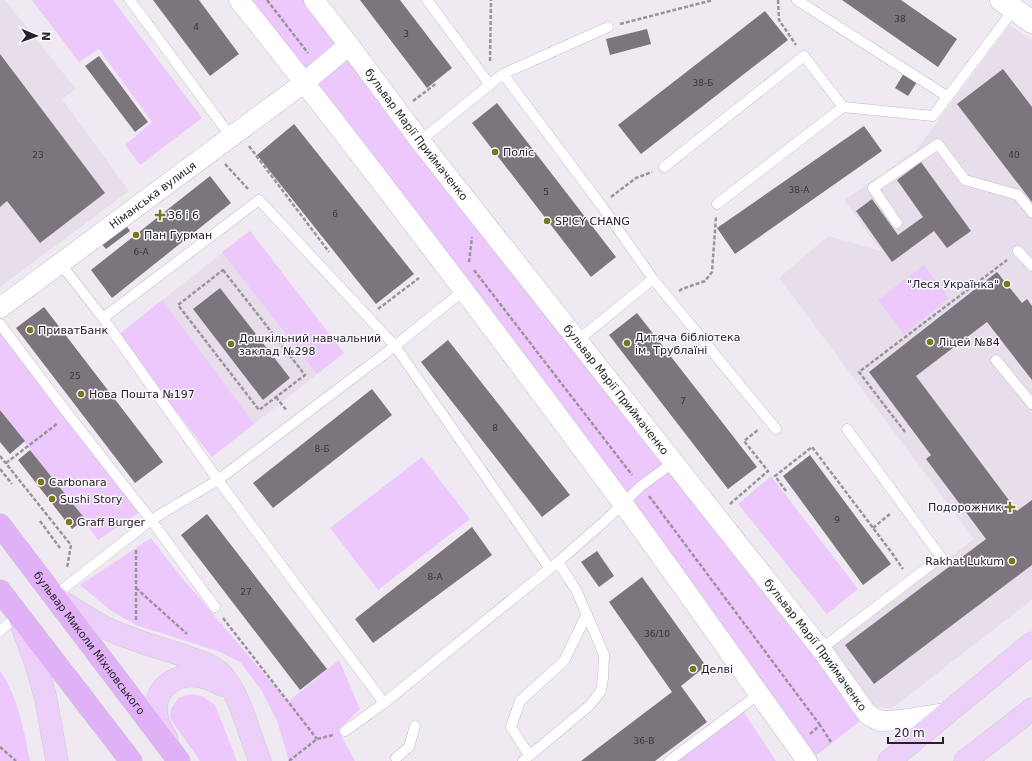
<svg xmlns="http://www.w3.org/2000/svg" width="1032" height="761" font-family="'DejaVu Sans',sans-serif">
  <rect width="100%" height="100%" fill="#efeaf1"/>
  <path fill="#e7ddeb" d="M0,0H5L76,89L62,99L129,191L0,287Z
    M1010,25L1032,41V600L891,709L872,706L829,648L974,539L779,278L828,236L881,251L844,200L916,150Z
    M250,231L344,353L212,457L117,336Z"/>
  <path fill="#ecc8fd" d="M32,0H113L202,118L140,165L125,145L152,122L99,49L79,62Z
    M239,0H314L868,715L809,761Z
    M250,231L344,353L317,374L222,252Z
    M924,265L949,298L904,334L878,300Z
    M162,300L254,424L212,457L117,336Z
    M0,332L140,512L98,540L0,409Z
    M422,457L470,519L378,590L330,528Z
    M771,476L858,589L827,614L738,504Z
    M151,538L178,573L288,702L339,660L360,709L338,730L355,761H289L277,721L262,691L240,662L220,652L136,625L110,610L80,585Z
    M0,671C18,696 24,731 30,761H0Z
    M191,694L202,696L215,705L237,761H200L170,718L171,709L178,698Z
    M743,711L776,761H678Z"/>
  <path fill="#7a767c" d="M153,0H199L239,54L210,76Z
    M360,0H400L452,68L427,88Z
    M842,0H901L957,39L938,67Z
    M765,11L788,40L641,154L618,125Z
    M647,29L651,44L610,55L606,39Z
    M0,54L105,193L40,243L7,201L0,207Z
    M99,56L148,122L135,132L85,66Z
    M1003,69L1032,107V202L957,104Z
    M904,73L917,82L908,96L895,88Z
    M497,103L616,257L591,277L472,123Z
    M294,124L414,274L376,304L257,155Z
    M864,126L882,151L735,254L717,228Z
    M921,162L971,231L947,248L934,231L892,262L856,211L872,199L898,235L923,217L897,180Z
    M210,176L231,203L112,298L91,270Z
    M125,224L130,231L106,249L100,242Z
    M997,272L1022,303L1027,299L1032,306V380L987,322L916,376L1017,511L1032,500V565L874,684L845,645L986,539L926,459L931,455L869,372Z
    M220,288L290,378L263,400L193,309Z
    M44,307L163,462L135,483L16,328Z
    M637,313L757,467L728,489L609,335Z
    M448,340L570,495L542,517L421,362Z
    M372,389L392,415L273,508L253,483Z
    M0,410L25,441L10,454L0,442Z
    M30,450L85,519L72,529L18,460Z
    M810,455L891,564L863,585L783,476Z
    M207,514L327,669L300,690L181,535Z
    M472,527L492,555L373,643L355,619Z
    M597,551L614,576L599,587L581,562Z
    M642,577L706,666L681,686L707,722L655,761H581L672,692L609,602Z"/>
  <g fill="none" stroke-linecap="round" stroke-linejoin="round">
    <g stroke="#c1bcc3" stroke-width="11">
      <path id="lane" d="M130,0L231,137
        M427,0L490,85
        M797,0L948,97
        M503,74L601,205L653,279L578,340
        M420,141L503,74L608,27
        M664,167L804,56L843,107
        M717,204L843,107L933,116L1014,9
        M897,223L873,188L938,144L965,180L1018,195L1032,212
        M1018,251L1032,266
        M60,263L103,318L218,480L384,703
        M653,279L776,429
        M103,318L259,200L395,346L550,569
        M0,324L68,414L151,520L215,607
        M996,360L1032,404
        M54,596L151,520L218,480L395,346L464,290
        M0,631L18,615
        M821,649L941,557L847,429
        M345,731L384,703L558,562L607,519L641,486L674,462
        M529,755L511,727L520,701L564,661L587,614
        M396,758L409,747L415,726
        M523,761L589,706L601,691L603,678L604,655L595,633L576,590L558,562
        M669,761L759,694"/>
    </g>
    <g stroke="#c1bcc3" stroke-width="21">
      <g id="street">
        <path d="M239,0C370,164 496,332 621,501C684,587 745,675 807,761"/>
        <path id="s1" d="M314,0L349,45L420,141L821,649L868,715L880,721L902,720L947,713"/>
        <path id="s2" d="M0,308L305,82L349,45"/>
      </g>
    </g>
    <g stroke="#c1bcc3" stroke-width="23">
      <path id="secondary" d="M1001,0L1032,22"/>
    </g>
    <g stroke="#cbcacb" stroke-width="23">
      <path id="primary" d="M55,597C71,607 87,618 104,627C127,639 154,646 179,654C194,660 214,664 224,677C242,699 249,735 260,761
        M20,620L36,664L46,699L57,761
        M167,739C162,731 156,720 156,710C156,685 179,672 202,677C209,678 216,682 222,685
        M889,761L1032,643
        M965,761L1032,709"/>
    </g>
    <g stroke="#cbcacb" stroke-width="23">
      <g id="highway">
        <path id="s3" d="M0,525L179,761"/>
        <path d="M0,591L131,761"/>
      </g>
    </g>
    <path stroke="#99959a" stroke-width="2.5" stroke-dasharray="4 2" stroke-linecap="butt" d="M267,0L308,53
      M778,0L779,20L796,45
      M620,24L713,0
      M490,61L491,0
      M413,101L437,83
      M249,146L329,252
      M225,164L249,190
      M611,197L636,178L652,172
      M469,262L472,237
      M223,270L305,375L259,410L178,305Z
      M474,270L632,475
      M679,291L682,289L705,281L712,272L716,217
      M378,309L419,278
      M276,397L287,411
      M905,432L859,372L1007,260
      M0,456L71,545L67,568
      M6,463L58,423
      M0,469L12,484
      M786,491L775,476L812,447L892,553L903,569
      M649,496L820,725
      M730,504L768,471L744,441L759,429
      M40,521L60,548
      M873,528L891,513
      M136,588L187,634
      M223,618L317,739
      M136,620V549
      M810,734L820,725L831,742
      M0,747L16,761
      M289,761L317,739L333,735"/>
    <use href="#lane" stroke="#fff" stroke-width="10"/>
    <use href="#street" stroke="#fff" stroke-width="20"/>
    <use href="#secondary" stroke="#fff" stroke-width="22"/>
    <use href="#primary" stroke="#edd0fa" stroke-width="22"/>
    <use href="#highway" stroke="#e1b1f7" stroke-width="22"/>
  </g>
  <g fill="#7c761a" stroke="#fcf7ff" stroke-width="1.5">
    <circle cx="495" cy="152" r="4"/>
    <path d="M158 209h4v4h4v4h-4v4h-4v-4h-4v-4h4z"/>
    <circle cx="547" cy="221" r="4"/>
    <circle cx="136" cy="235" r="4"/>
    <circle cx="1007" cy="284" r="4"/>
    <circle cx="30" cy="330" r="4"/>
    <circle cx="930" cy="342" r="4"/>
    <circle cx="627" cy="343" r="4"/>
    <circle cx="231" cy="344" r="4"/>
    <circle cx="81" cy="394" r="4"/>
    <circle cx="41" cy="482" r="4"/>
    <circle cx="52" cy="499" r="4"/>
    <path d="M1008 501h4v4h4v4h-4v4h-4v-4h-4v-4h4z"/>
    <circle cx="69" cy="522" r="4"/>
    <circle cx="1012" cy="561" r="4"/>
    <circle cx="693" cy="669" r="4"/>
  </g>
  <g text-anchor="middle" stroke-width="3" stroke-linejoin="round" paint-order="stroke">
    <g font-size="9" fill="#3a383c">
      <text x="900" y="22">38</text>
      <text x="196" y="30">4</text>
      <text x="406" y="37">3</text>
      <text x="703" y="86">38-Б</text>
      <text x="38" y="158">23</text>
      <text x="1014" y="158">40</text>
      <text x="799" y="193">38-А</text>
      <text x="546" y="195">5</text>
      <text x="335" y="217">6</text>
      <text x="141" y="255">6-А</text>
      <text x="75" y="379">25</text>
      <text x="683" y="404">7</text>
      <text x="495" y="431">8</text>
      <text x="322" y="452">8-Б</text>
      <text x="837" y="523">9</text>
      <text x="435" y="580">8-А</text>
      <text x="246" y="595">27</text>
      <text x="657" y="637">36/10</text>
      <text x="644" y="744">36-В</text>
    </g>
    <g font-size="11" fill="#252326" stroke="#fcf7ff">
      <text dy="4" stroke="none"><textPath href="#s1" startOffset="169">бульвар Марії Приймаченко</textPath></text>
      <text dy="4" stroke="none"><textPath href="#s2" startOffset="190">Німанська вулиця</textPath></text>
      <text dy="4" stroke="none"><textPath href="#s1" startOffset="493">бульвар Марії Приймаченко</textPath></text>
      <text dy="4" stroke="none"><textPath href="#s3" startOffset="148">бульвар Миколи Міхновського</textPath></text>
      <text dy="4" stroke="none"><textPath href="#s1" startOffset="817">бульвар Марії Приймаченко</textPath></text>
    </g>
    <g font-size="11" fill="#252326" stroke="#fcf7ff" text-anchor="start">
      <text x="503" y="156">Поліс</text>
      <text x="168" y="219">36 і 6</text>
      <text x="555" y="225">SPICY CHANG</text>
      <text x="144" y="239">Пан Гурман</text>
      <text x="999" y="288" text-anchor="end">"Леся Українка"</text>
      <text x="38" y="334">ПриватБанк</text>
      <text x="635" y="341">Дитяча бібліотека<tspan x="635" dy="13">ім. Трублаїні</tspan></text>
      <text x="239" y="342">Дошкільний навчальний<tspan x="239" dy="13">заклад №298</tspan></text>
      <text x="938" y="346">Ліцей №84</text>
      <text x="89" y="398">Нова Пошта №197</text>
      <text x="49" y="486">Carbonara</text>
      <text x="60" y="503">Sushi Story</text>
      <text x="1002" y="511" text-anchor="end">Подорожник</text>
      <text x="77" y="526">Graff Burger</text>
      <text x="1004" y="565" text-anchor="end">Rakhat Lukum</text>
      <text x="701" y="673">Делві</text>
    </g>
  </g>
  <g transform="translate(36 36) rotate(92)" stroke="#fcf7ff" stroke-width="3" paint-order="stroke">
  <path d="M0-3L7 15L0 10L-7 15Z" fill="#252326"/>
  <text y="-6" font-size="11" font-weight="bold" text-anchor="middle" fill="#252326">N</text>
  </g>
  <path d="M888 737v6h55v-6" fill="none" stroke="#252326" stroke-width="2"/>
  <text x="894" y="737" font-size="12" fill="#252326" stroke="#fcf7ff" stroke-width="3" paint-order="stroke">20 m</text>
</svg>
